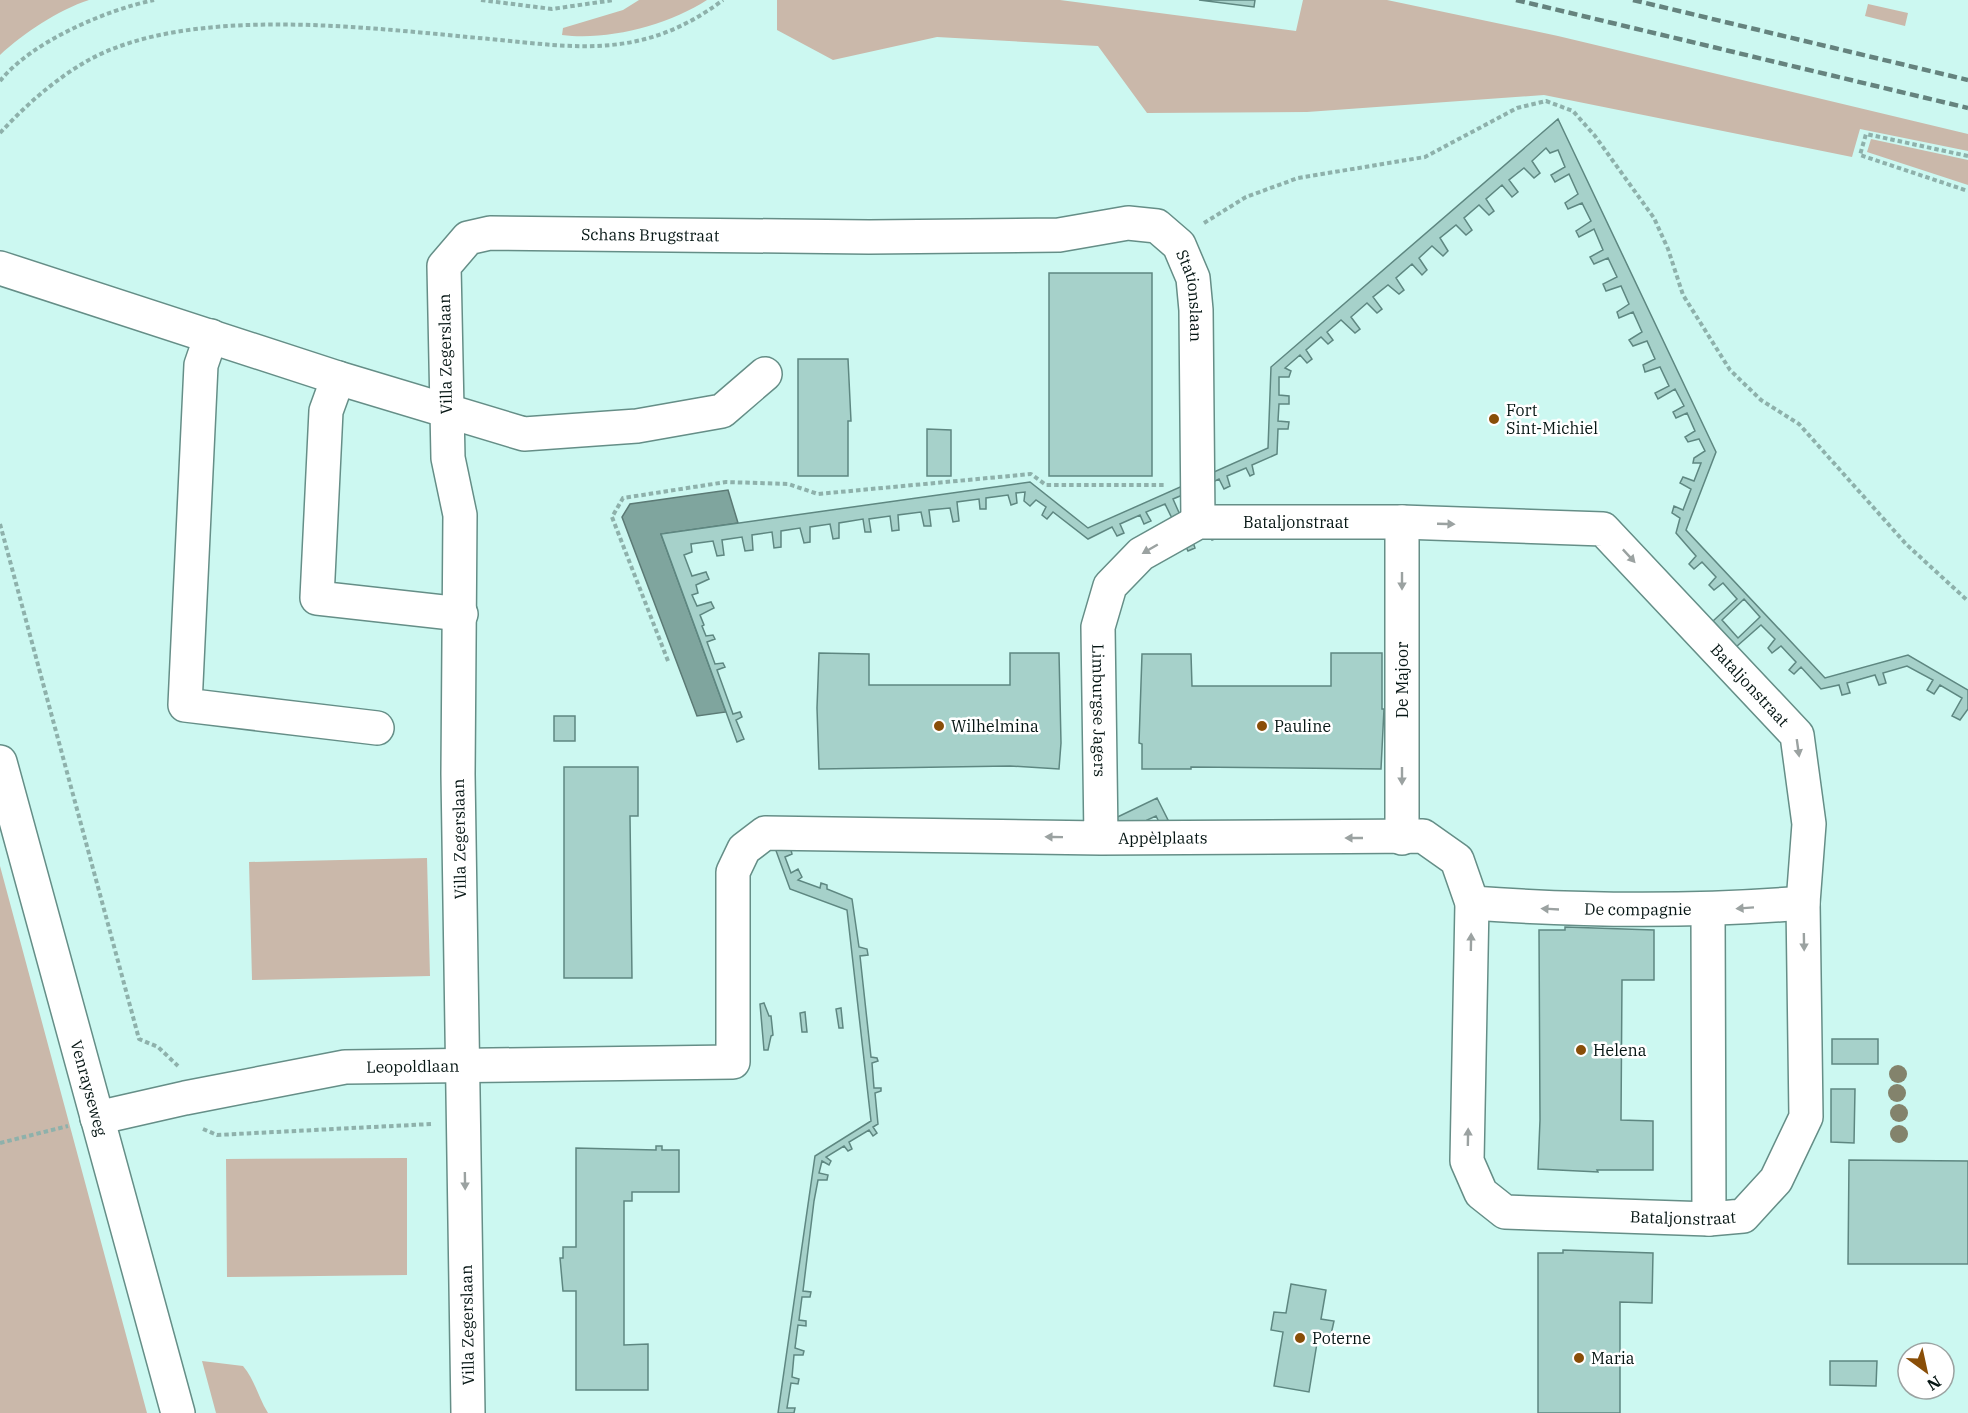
<svg xmlns="http://www.w3.org/2000/svg" width="1968" height="1413" font-family="'IBM Plex Serif',serif">
  <rect width="100%" height="100%" fill="#ccf8f1"/>
  <path fill="#cab8aa" d="M0,0H89C58,10 24,33 0,55Z
    M639,0H707C668,25 608,41 562,35L563,28L623,10Z
    M777,0H1060L1296,31L1303,0H1387L1558,36L1968,134V151L1860,129L1852,157L1544,95L1307,112L1147,113L1098,46L937,37L833,60L777,30Z
    M1868,4L1908,13L1905,26L1865,16Z
    M1871,139L1968,160V185L1867,152Z
    M427,858L430,976L252,980L249,862Z
    M0,866L147,1413H0Z
    M407,1158V1275L227,1277L226,1159Z
    M202,1361L243,1366C255,1380 258,1397 268,1413H216Z"/>
  <path fill="#7fa59e" stroke="#5b7a75" stroke-width="1.5" d="M728,490L738,523L661,534L726,712L697,716L622,517L630,504Z"/>
  <path fill="#a6d1ca" stroke="#5e8781" stroke-width="1.5" fill-rule="evenodd" d="M1199,0H1255L1254,7Z
    M1558,119L1716,452L1686,530L1825,678L1908,655L1968,690V709L1960,720L1952,716L1962,698L1940,685L1934,694L1927,690L1933,680L1907,666L1883,673L1886,683L1879,685L1875,675L1847,683L1850,693L1842,695L1839,685L1821,689L1801,667L1794,674L1789,670L1796,662L1781,646L1772,653L1768,648L1775,639L1761,625L1736,647L1713,621L1737,599L1723,583L1714,590L1709,585L1716,577L1702,562L1694,569L1689,564L1696,556L1676,533L1680,518L1672,513L1674,506L1683,510L1691,489L1680,483L1683,477L1694,481L1701,463H1693L1694,458L1705,451L1699,439L1688,442L1685,437L1695,431L1687,413L1676,418L1673,412L1684,406L1675,389L1658,399L1655,393L1669,386L1660,367L1645,372L1643,365L1655,359L1647,341L1633,346L1629,340L1642,332L1633,312L1619,318L1617,312L1629,304L1621,286L1606,291L1603,284L1617,277L1608,258L1594,264L1590,257L1603,250L1594,229L1579,237L1576,231L1591,221L1582,203L1568,209L1565,203L1578,194L1569,174L1555,182L1551,175L1565,167L1558,150L1550,153L1546,148L1532,161L1540,173L1534,178L1524,168L1509,180L1518,192L1512,197L1502,185L1486,199L1494,211L1489,215L1479,205L1464,218L1472,230L1466,235L1456,225L1440,238L1448,251L1443,256L1432,246L1419,258L1427,270L1422,275L1412,264L1396,278L1404,290L1399,294L1388,285L1373,297L1382,309L1377,313L1367,303L1351,317L1360,329L1355,333L1341,320L1327,332L1333,340L1328,344L1321,337L1306,350L1312,359L1307,363L1300,355L1285,368L1291,371L1289,377H1279V395L1289,396V404H1279L1278,421L1289,422L1288,429H1278L1277,454L1252,465L1254,474L1250,476L1246,468L1227,476L1230,486L1224,489L1219,479L1200,488L1220,537L1212,540L1206,528L1191,536L1195,548L1188,551L1165,504L1146,512L1151,521L1144,524L1140,515L1120,524L1124,533L1117,536L1112,527L1088,539L1053,512L1047,519L1042,515L1046,507L1036,500L1030,506L1024,501L1025,492L1016,493L1017,503L1011,505L1008,495L986,498V509H980L979,499L957,502L959,521L953,522L950,508L929,510L931,526H924L921,512L898,515L899,530L892,531L890,516L869,519L871,532H865L863,519L839,523V538L833,539L830,524L810,527V542L804,543L800,528L781,531V547L774,548L772,532L752,535L753,550L745,551L742,537L722,540L724,555L717,556L713,541L691,544L692,552L684,555L692,576L706,572L709,579L696,585L698,593L692,595L697,606L711,602L714,608L700,615L704,625L702,626L706,636L713,635L715,639L707,642L715,664L723,663L725,667L717,670L733,714L740,712L742,717L736,720L744,739L737,742L661,534L1030,482L1088,528L1268,448L1271,367ZM1192,491L1188,533L1173,499ZM1744,599L1760,617L1738,638L1722,620Z
    M1049,273H1152V476H1049Z
    M798,359H848L851,421H848V476H798Z
    M927,429L951,430V476H927Z
    M819,653L869,654V685H1010V653H1059L1061,743L1059,769L1010,766L819,769L817,708Z
    M1331,653H1382V709H1384L1381,769L1191,767V769H1142V744L1139,743L1142,654H1191L1192,686H1331Z
    M554,716H575V741H554Z
    M564,767H638V816H630L632,978H564Z
    M1157,798L1168,820L1160,824L1156,816L1147,820L1151,828L1106,849L1105,823Z
    M771,837L790,846L792,854L785,857L791,873L798,869L802,877L798,880L820,888L821,883L827,885V889L852,899L859,947L867,949L868,955L860,956L871,1057L877,1058L878,1061L872,1063L874,1088H881V1091L875,1093L878,1124L873,1127L877,1133L873,1136L869,1130L849,1142L852,1149L848,1151L844,1146L826,1157L831,1161L829,1165L822,1161L819,1173L828,1175L827,1180H818L814,1201L803,1291L811,1292L810,1297H802L799,1320L806,1321V1326L798,1325L795,1348L804,1351L803,1355H794L792,1377L799,1379L798,1384L791,1383L787,1408H795L794,1413H778L815,1156L871,1121L847,910L790,889Z
    M1565,927L1654,930V980H1622L1621,1120L1653,1121V1170H1597L1598,1172L1538,1169L1540,1120L1539,930H1565Z
    M764,1003L769,1016H771L773,1035L771,1036L768,1050H764L760,1004Z
    M841,1008L843,1028H839L836,1009Z
    M805,1012L807,1032H802L800,1013Z
    M1832,1039H1878V1064H1832Z
    M1831,1089H1855L1854,1143L1831,1142Z
    M656,1146H662V1150H679V1192H632V1201H624V1345L648,1344V1390H576V1291H563L560,1258H563V1247H576V1148L656,1150Z
    M1849,1160L1968,1161V1264H1848Z
    M1563,1250L1653,1253L1652,1303L1620,1302V1413H1538V1253H1563Z
    M1291,1284L1326,1290L1321,1319L1334,1321L1330,1339L1318,1337L1309,1392L1274,1386L1283,1332L1271,1330L1274,1312L1286,1313Z
    M1830,1361H1877L1876,1386L1830,1385Z"/>
  <g fill="none" stroke-linecap="round" stroke-linejoin="round">
    <g stroke="#658e87" stroke-width="36">
      <g id="minor">
        <path d="M0,268L338,378L524,434L637,426L722,411L765,374"/>
        <path d="M211,336L201,365L185,705L377,728"/>
        <path d="M338,378L326,411L317,598L461,614"/>
        <path d="M1402,522V838"/>
        <path id="s1" d="M0,762L178,1413"/>
        <path id="s2" d="M1472,903C1583,911 1693,912 1803,903"/>
        <path d="M1708,910L1709,1219"/>
        <path id="s3" d="M97,1118L185,1098L345,1067L733,1062V872L744,849L765,833L1101,838L1423,836L1457,860L1472,903L1467,1161L1481,1193L1505,1212L1709,1219L1743,1216L1776,1180L1806,1117L1803,903L1809,824L1797,735L1603,529L1402,522H1198L1141,554L1110,586L1098,627L1101,838"/>
        <path id="s4" d="M468,1413L458,774L460,515L448,458L444,266L468,238L490,233L869,237L1059,235L1128,223L1157,226L1179,245L1193,278L1196,310L1198,522"/>
      </g>
    </g>
    <path stroke="#8eb1ab" stroke-width="4" stroke-dasharray="4.5 3" stroke-linecap="butt" d="M481,0L552,9L614,0
      M0,81C31,42 106,10 154,0
      M0,133C26,105 54,80 87,61C190,3 376,29 490,39C581,48 644,59 723,0
      M1968,156L1866,134L1860,155L1968,191
      M1204,223L1246,197L1298,178L1425,157L1517,108L1546,101L1573,111L1595,136L1654,218L1668,249L1683,295L1730,370L1761,400L1799,424L1906,544L1968,601
      M0,524L139,1039L158,1047L178,1066
      M668,661L612,517L623,498L726,482L788,484L818,494L1031,474L1046,485H1164
      M203,1129L217,1135L431,1124
      M0,1143L68,1126"/>
    <use href="#minor" stroke="#fff" stroke-width="33"/>
    <path stroke="#65837e" stroke-width="4.5" stroke-dasharray="9 4.5" stroke-linecap="butt" d="M1516,0L1968,108
      M1633,0L1968,80"/>
  </g>
  <g fill="#83836c">
    <circle cx="1898" cy="1074" r="9"/>
    <circle cx="1897" cy="1093" r="9"/>
    <circle cx="1899" cy="1113" r="9"/>
    <circle cx="1899" cy="1134" r="9"/>
  </g>
  <defs><path id="oneway-solid" d="M-6-.8H1V-3.2L6.5 0L1 3.2V.8H-6Z" transform="scale(1.5)"/></defs>
  <g fill="#9ba2a1">
    <use href="#oneway-solid" transform="translate(1446 524) rotate(2)"/>
    <use href="#oneway-solid" transform="translate(1150 549) rotate(150)"/>
    <use href="#oneway-solid" transform="translate(1629 556) rotate(47)"/>
    <use href="#oneway-solid" transform="translate(1402 581) rotate(90)"/>
    <use href="#oneway-solid" transform="translate(1798 748) rotate(82)"/>
    <use href="#oneway-solid" transform="translate(1402 776) rotate(90)"/>
    <use href="#oneway-solid" transform="translate(1054 837) rotate(-179)"/>
    <use href="#oneway-solid" transform="translate(1354 838) rotate(180)"/>
    <use href="#oneway-solid" transform="translate(1745 908) rotate(176)"/>
    <use href="#oneway-solid" transform="translate(1550 909) rotate(-177)"/>
    <use href="#oneway-solid" transform="translate(1471 942) rotate(-89)"/>
    <use href="#oneway-solid" transform="translate(1804 942) rotate(89)"/>
    <use href="#oneway-solid" transform="translate(1468 1137) rotate(-89)"/>
    <use href="#oneway-solid" transform="translate(465 1181) rotate(89)"/>
  </g>
  <g fill="#894e08" stroke="#fff" stroke-width="2">
    <circle cx="1494" cy="419" r="6"/>
    <circle cx="939" cy="726" r="6"/>
    <circle cx="1262" cy="726" r="6"/>
    <circle cx="1581" cy="1050" r="6"/>
    <circle cx="1300" cy="1338" r="6"/>
    <circle cx="1579" cy="1358" r="6"/>
  </g>
  <g text-anchor="middle" stroke-width="5" stroke-linejoin="round" paint-order="stroke">
    <g font-size="16" fill="#061614" stroke="#fff">
      <text dy="6" stroke="none"><textPath href="#s4" startOffset="1368">Schans Brugstraat</textPath></text>
      <text dy="6" stroke="none"><textPath href="#s4" startOffset="1958">Stationslaan</textPath></text>
      <text transform="translate(445 354) rotate(-91)" y="6">Villa Zegerslaan</text>
      <text x="1296" y="528">Bataljonstraat</text>
      <text transform="translate(1402 680) rotate(-90)" y="6">De Majoor</text>
      <text transform="translate(1750 685) rotate(47)" y="6">Bataljonstraat</text>
      <text dy="6" stroke="none"><textPath href="#s3" startOffset="3616">Limburgse Jagers</textPath></text>
      <text dy="6" stroke="none"><textPath href="#s3" startOffset="1281">Appèlplaats</textPath></text>
      <text transform="translate(459 839) rotate(-91)" y="6">Villa Zegerslaan</text>
      <text dy="6" stroke="none"><textPath href="#s2" startOffset="166">De compagnie</textPath></text>
      <text dy="6" stroke="none"><textPath href="#s3" startOffset="321">Leopoldlaan</textPath></text>
      <text dy="6" stroke="none"><textPath href="#s1" startOffset="338">Venrayseweg</textPath></text>
      <text dy="6" stroke="none"><textPath href="#s3" startOffset="2130">Bataljonstraat</textPath></text>
      <text transform="translate(467 1325) rotate(-91)" y="6">Villa Zegerslaan</text>
    </g>
    <g font-size="16" fill="#061614" stroke="#fff" text-anchor="start">
      <text x="1506" y="416">Fort<tspan x="1506" dy="18">Sint-Michiel</tspan></text>
      <text x="951" y="732">Wilhelmina</text>
      <text x="1274" y="732">Pauline</text>
      <text x="1593" y="1056">Helena</text>
      <text x="1312" y="1344">Poterne</text>
      <text x="1591" y="1364">Maria</text>
    </g>
  </g>
  <g transform="translate(1926 1371) rotate(147)"><circle r="28" fill="#ffffff" stroke="#9ba2a1" stroke-width="1.5"/>
  <path d="M0-4.5L10 22L0 15L-10 22Z" fill="#894e08"/>
  <text y="-9" font-size="16" font-weight="bold" text-anchor="middle" fill="#061614">N</text>
  </g>
</svg>
